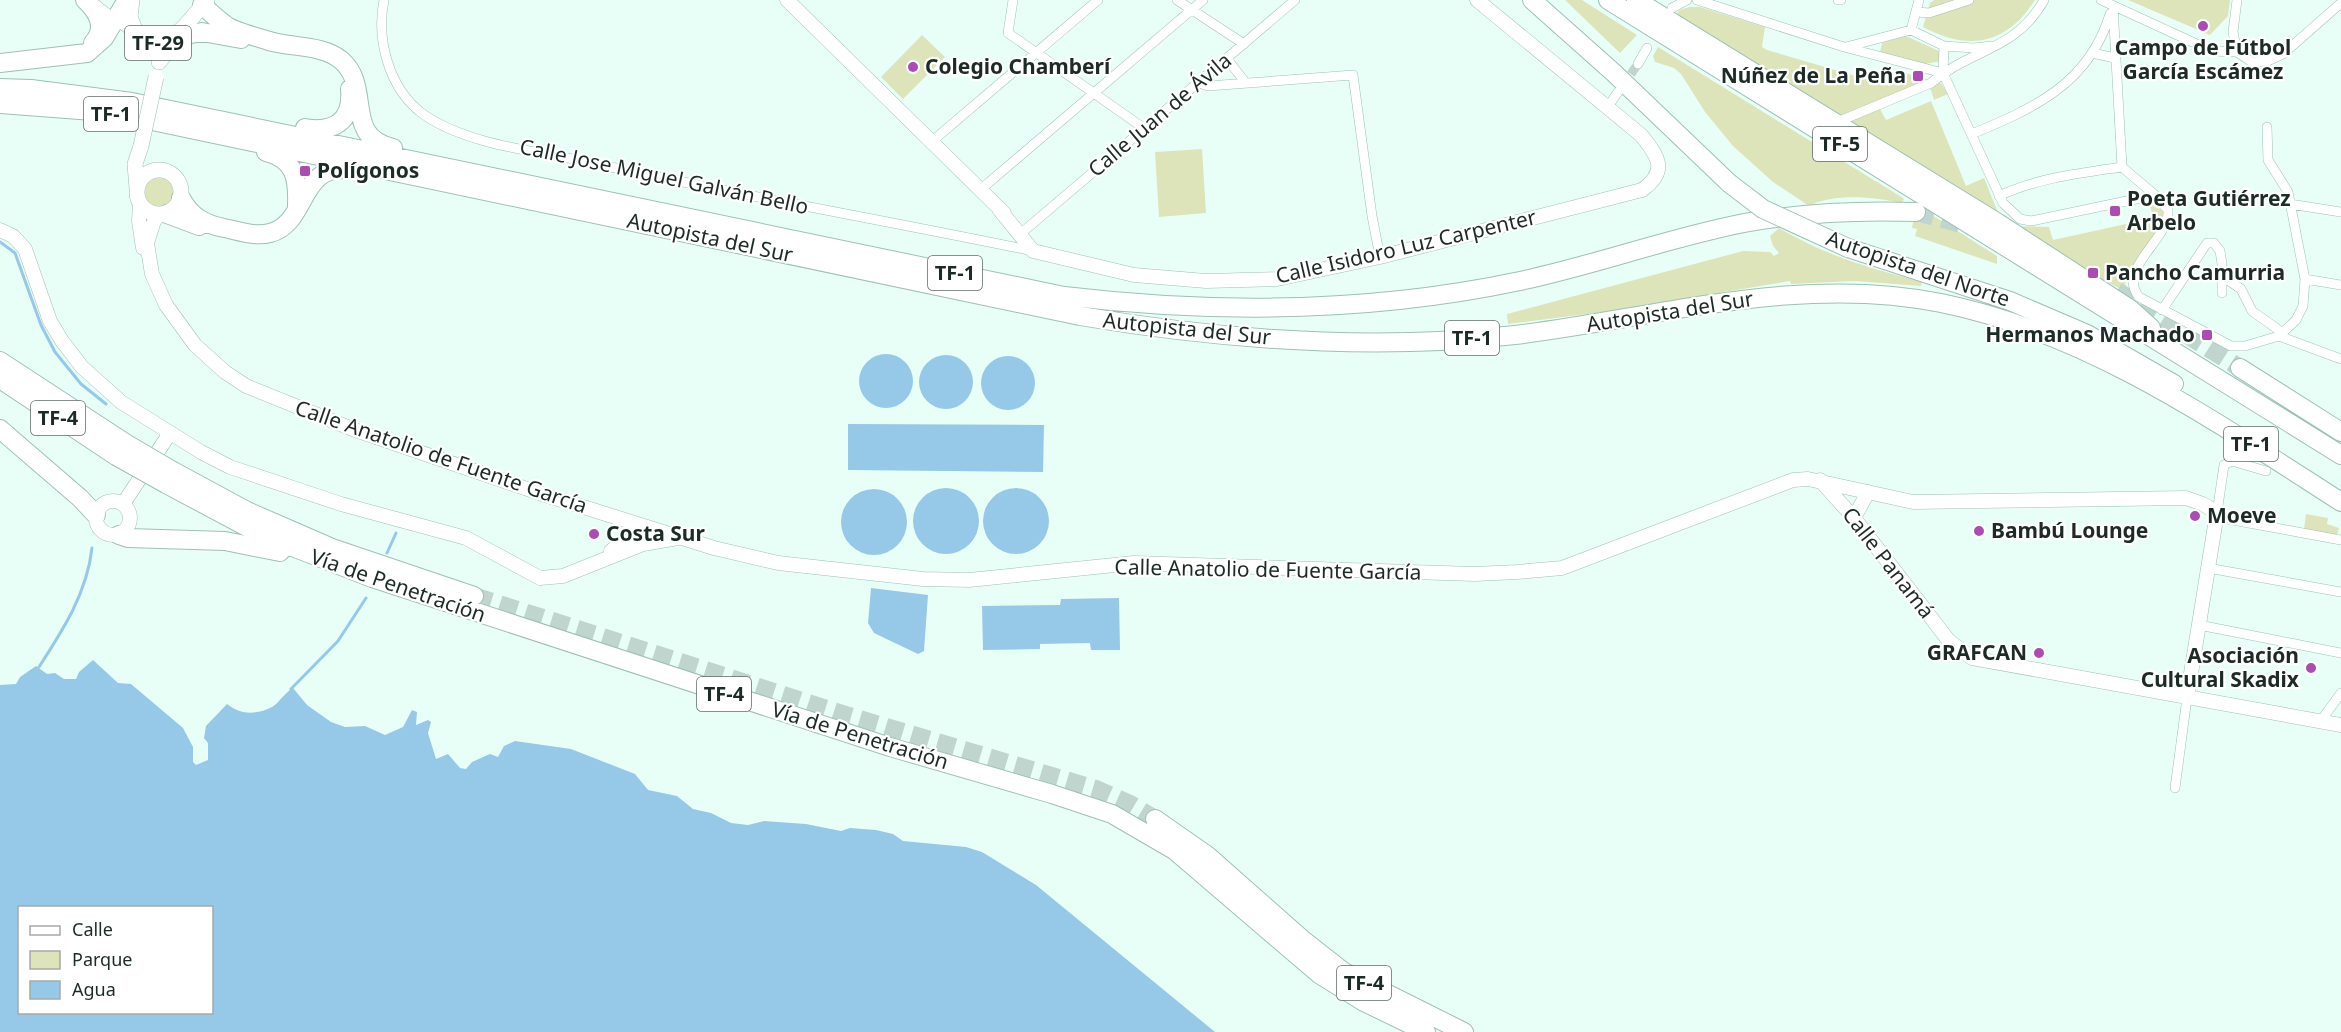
<svg xmlns="http://www.w3.org/2000/svg" width="2341" height="1032" font-family="'Noto Sans',sans-serif">
  <rect width="100%" height="100%" fill="#e8fff8"/>
  <path fill="#dee4ba" d="M1565,0H1582L1637,35L1620,53Z
    M1934,0H2035C2007,44 1969,52 1923,27L1930,3Z
    M2128,0H2230L2228,16L2210,35Z
    M1689,7H1700L1765,27L1762,47L1767,50L1890,86L1894,70L1941,83L1948,94L1934,100L1930,87L1880,109L1886,120L1931,101L1966,186L1984,178L1999,215L1675,15L1680,10Z
    M922,35L945,57L903,99L881,77Z
    M1906,36L1939,51L1941,61L1925,64L1880,52L1882,43Z
    M1658,47L1903,198L1904,200L1901,203C1874,197 1835,193 1809,206L1773,182L1733,146L1705,112L1681,74L1674,68L1655,62L1653,56Z
    M1202,149L1206,213L1159,217L1155,152Z
    M145 192a14 14 0 1 1 28 0a14 14 0 1 1-28 0Z
    M2157,204L2164,213L2163,221L2135,265L2127,269L2125,279L2126,292L2059,256L2011,226L2049,227L2053,240L2153,218L2150,205Z
    M1916,205L1997,256V264L1915,236L1917,229L1912,228Z
    M1779,228C1827,256 1869,268 1922,282L1921,286L1855,281L1791,284L1790,281L1611,311L1508,324L1507,314L1743,251L1770,252L1774,256L1779,253L1773,246L1770,236Z
    M2306,514L2328,518L2327,524L2339,528L2337,535L2304,529Z"/>
  <path fill="#96c9e7" fill-rule="evenodd" d="M859 381a27 27 0 1 1 54 0a27 27 0 1 1-54 0Z
    M919 382a27 27 0 1 1 54 0a27 27 0 1 1-54 0Z
    M981 383a27 27 0 1 1 54 0a27 27 0 1 1-54 0Z
    M848,424L1044,425L1043,472L848,470Z
    M983 521a33 33 0 1 1 66 0a33 33 0 1 1-66 0Z
    M913 521a33 33 0 1 1 66 0a33 33 0 1 1-66 0Z
    M841 522a33 33 0 1 1 66 0a33 33 0 1 1-66 0Z
    M871,588L928,595L924,651L918,654L874,633L868,623Z
    M1119,598L1120,650H1091L1090,643L1040,644V649L983,650L982,606L1060,605L1061,599Z
    M93,660L118,683L131,684L183,728L193,747V762L196,765L208,760V743L204,738L206,726L227,704C240,715 257,715 272,707C280,702 284,693 293,688L307,705L331,722L345,727L365,726L385,735L403,727L412,710L417,712L416,725L428,720L431,722L428,733L436,759L448,754L460,768L466,769L472,762L490,754L498,757L504,746L515,741L571,749L635,774L648,790L677,796L693,809L711,813L731,823L748,825L764,821L806,824L841,831L850,828L876,830L893,834L903,841L966,847L982,852L1036,885L1215,1032H0V685L16,684L20,677L36,666L47,674L55,673L64,679H76L79,672ZM20,908H212V1012H20Z"/>
  <g fill="none" stroke-linecap="round" stroke-linejoin="round">
    <path stroke="#96c9e7" stroke-width="3" d="M0,242L15,253L41,325L55,352L81,384L106,404
      M387,553L396,533
      M39,667C63,630 87,593 92,548
      M291,689L338,641L366,598"/>
    <path stroke="#bfd5ce" stroke-width="9" stroke-dasharray="9 4.5" stroke-linecap="butt" d="M1623,85L1638,64"/>
    <path stroke="#bfd5ce" stroke-width="18" stroke-dasharray="18 9" stroke-linecap="butt" d="M1916,212L1969,226
      M2117,291L2240,368
      M474,596L849,716L1096,789L1130,804L1155,819"/>
    <g stroke="#9cc1b6" stroke-width="10">
      <path id="street" d="M384,0C376,40 389,89 423,114C465,144 534,151 583,161C733,194 884,220 1033,251
        M1013,0L1008,33L1145,129
        M1177,0L1244,44
        M1697,0L1844,47L1943,73
        M1838,0H1841
        M2101,0L2212,51L2237,52L2252,62L2268,61L2283,54L2341,3
        M93,2L134,34
        M2113,6L2122,167L2155,195L2168,210C2170,240 2116,268 2139,297L2231,346H2245L2279,336L2296,320L2303,306L2305,279L2288,192L2268,160L2267,127
        M1672,8L1687,0
        M1917,12L1929,13L1969,0
        M1911,30L1919,0
        M1846,47L1911,30L1944,46L1973,48L1992,46
        M2237,52L2233,32L2237,0
        M2092,53L2115,58
        M1227,59L1246,83
        M1638,64L1647,48
        M1943,73L2003,203L2020,219L2031,221L2155,195
        M1943,73L1944,46
        M1199,83L1208,86L1353,75L1372,216L1380,257
        M1607,108L1618,92
        M1842,120L1931,83C1970,49 2016,51 2044,0
        M1972,134C2034,108 2089,84 2110,14
        M930,143L1098,0
        M980,190L1203,0
        M1999,196C2037,178 2081,173 2122,167
        M2290,204L2341,212
        M1025,230L1295,0
        M2222,276L2241,289L2252,311L2283,333
        M2305,279L2341,285
        M2162,310L2207,243H2214L2220,251L2222,264V293
        M2279,336L2341,359
        M2217,513L2224,465L2232,461L2266,471
        M2216,517L2341,540
        M2208,568L2341,592
        M2199,625L2341,653
        M2320,722L2341,693
        M2175,788L2187,698"/>
    </g>
    <g stroke="#9cc1b6" stroke-width="15">
      <path id="secondary" d="M787,0L1004,213
        M140,204L139,221L143,248
        M999,209L1033,251L1134,275L1206,281L1277,279L1380,257L1642,190C1669,171 1658,156 1641,135L1477,0
        M159,215L154,221L147,243L152,274L166,305L195,345L225,372L246,386L355,430L542,494L714,548L778,563L923,579L969,580L1134,563L1475,574L1517,572L1562,568L1793,480L1808,479L1913,502L2186,498L2203,504L2217,513L2187,698
        M0,230L13,236L25,249L50,321L62,341L82,367L121,402L201,452L230,467L341,504L466,538L540,578L563,576L643,544L678,538
        M1820,480L1854,518L1949,641L1972,658L2341,725
        M96 518a17 17 0 1 1 34 0a17 17 0 1 1-34 0Z
        M123,504L170,433
        M1854,518L1868,492
        M611,551L643,526"/>
    </g>
    <g stroke="#9cc1b6" stroke-width="16">
      <path id="primary" d="M132,0L130,17L138,37C170,55 188,21 207,0
        M159,62L180,36
        M137 192a22 22 0 1 1 44 0a22 22 0 1 1-44 0Z
        M137,189L135,164L141,146"/>
    </g>
    <g stroke="#9cc1b6" stroke-width="20">
      <path id="highway" d="M85,0C98,12 107,28 93,43
        M1532,0L1614,73L1729,183
        M1608,0L2341,455
        M1636,0L1998,223L2130,309L2151,328
        M202,5C210,12 218,20 227,26C234,31 256,37 266,40C288,48 322,44 341,60C373,87 342,137 393,148
        M180,36L202,32L241,39
        M0,63L87,53L104,38L127,0
        M0,88L31,89L132,102L1064,296C1216,314 1369,313 1520,281C1595,265 1668,238 1744,223C1800,213 1859,210 1916,212
        M0,104L93,111L157,122L1080,316C1223,340 1370,351 1515,335C1656,318 1799,274 1941,303C2089,333 2216,422 2341,502
        M305,128C334,133 353,121 350,89
        M266,152C296,159 298,180 297,206
        M181,198C190,216 204,224 224,228C239,231 255,237 270,233C309,223 298,162 351,170
        M167,214L199,226
        M1848,248L2010,301L2087,334L2174,384
        M0,361L127,444
        M2240,368L2341,432
        M0,379L116,456
        M0,429L80,498L96,515
        M173,471L247,511L332,548L474,596
        M166,484L262,535L372,578L890,747L1052,794L1112,814L1174,850L1319,974L1364,1002L1426,1032
        M119,535L128,538L225,541L280,552
        M1155,819L1208,856L1302,939L1344,972L1464,1032"/>
    </g>
    <use href="#street" stroke="#fff" stroke-width="9"/>
    <use href="#secondary" stroke="#fff" stroke-width="14"/>
    <use href="#primary" stroke="#fff" stroke-width="15"/>
    <use href="#highway" stroke="#fff" stroke-width="18"/>
    <g stroke="#9cc1b6" stroke-width="16" stroke-linecap="butt">
      <path id="primary-bridge" d="M141,146L156,77"/>
    </g>
    <g stroke="#9cc1b6" stroke-width="20" stroke-linecap="butt">
      <path id="highway-bridge" d="M1729,183L1763,209L1848,248
        M127,444L173,471
        M116,456L166,484"/>
    </g>
    <use href="#primary-bridge" stroke="#fff" stroke-width="15"/>
    <use href="#highway-bridge" stroke="#fff" stroke-width="18"/>
  </g>
  <g fill="#ab4cb5" stroke="#fff" stroke-width="2">
    <circle cx="2203" cy="26" r="6"/>
    <circle cx="913" cy="67" r="6"/>
    <rect x="1912" y="70" width="12" height="12" rx="3"/>
    <rect x="299" y="165" width="12" height="12" rx="3"/>
    <rect x="2109" y="205" width="12" height="12" rx="3"/>
    <rect x="2087" y="267" width="12" height="12" rx="3"/>
    <rect x="2201" y="329" width="12" height="12" rx="3"/>
    <circle cx="2195" cy="516" r="6"/>
    <circle cx="1979" cy="531" r="6"/>
    <circle cx="594" cy="534" r="6"/>
    <circle cx="2039" cy="653" r="6"/>
    <circle cx="2311" cy="668" r="6"/>
  </g>
  <g text-anchor="middle" stroke-width="4.5" stroke-linejoin="round" paint-order="stroke">
    <g fill="#fff" stroke="#606b67" stroke-width="1.5">
      <rect x="125" y="26" width="66" height="34" rx="4.5"/>
      <rect x="84" y="97" width="54" height="34" rx="4.5"/>
      <rect x="1813" y="127" width="54" height="34" rx="4.5"/>
      <rect x="928" y="256" width="54" height="34" rx="4.5"/>
      <rect x="1445" y="321" width="54" height="34" rx="4.5"/>
      <rect x="31" y="401" width="54" height="34" rx="4.5"/>
      <rect x="2224" y="427" width="54" height="34" rx="4.5"/>
      <rect x="697" y="677" width="54" height="34" rx="4.5"/>
      <rect x="1337" y="966" width="54" height="34" rx="4.5"/>
    </g>
    <g font-size="20" font-weight="bold" fill="#1c2b26">
      <text x="158" y="50">TF-29</text>
      <text x="111" y="121">TF-1</text>
      <text x="1840" y="151">TF-5</text>
      <text x="955" y="280">TF-1</text>
      <text x="1472" y="345">TF-1</text>
      <text x="58" y="425">TF-4</text>
      <text x="2251" y="451">TF-1</text>
      <text x="724" y="701">TF-4</text>
      <text x="1364" y="990">TF-4</text>
    </g>
    <g font-size="21" font-weight="bold" fill="#1c2b26" stroke="#fff" text-anchor="start">
      <text x="2203" y="55" text-anchor="middle">Campo de Fútbol<tspan x="2203" dy="24">García Escámez</tspan></text>
      <text x="925" y="74">Colegio Chamberí</text>
      <text x="1906" y="83" text-anchor="end">Núñez de La Peña</text>
      <text x="317" y="178">Polígonos</text>
      <text x="2127" y="206">Poeta Gutiérrez<tspan x="2127" dy="24">Arbelo</tspan></text>
      <text x="2105" y="280">Pancho Camurria</text>
      <text x="2195" y="342" text-anchor="end">Hermanos Machado</text>
      <text x="2207" y="523">Moeve</text>
      <text x="1991" y="538">Bambú Lounge</text>
      <text x="606" y="541">Costa Sur</text>
      <text x="2027" y="660" text-anchor="end">GRAFCAN</text>
      <text x="2299" y="663" text-anchor="end">Asociación<tspan x="2299" dy="24">Cultural Skadix</tspan></text>
    </g>
    <g font-size="21" fill="#1c2b26" stroke="#fff">
      <text transform="translate(1160 115) rotate(-40)" y="7">Calle Juan de Ávila</text>
      <text transform="translate(664 177) rotate(12)" y="7">Calle Jose Miguel Galván Bello</text>
      <text transform="translate(710 238) rotate(12)" y="7">Autopista del Sur</text>
      <text transform="translate(1406 247) rotate(-13)" y="7">Calle Isidoro Luz Carpenter</text>
      <text transform="translate(1918 269) rotate(19)" y="7">Autopista del Norte</text>
      <text transform="translate(1670 312) rotate(-9)" y="7">Autopista del Sur</text>
      <text transform="translate(1187 329) rotate(6)" y="7">Autopista del Sur</text>
      <text transform="translate(441 457) rotate(19)" y="7">Calle Anatolio de Fuente García</text>
      <text transform="translate(1888 563) rotate(52)" y="7">Calle Panamá</text>
      <text transform="translate(1268 570) rotate(1)" y="7">Calle Anatolio de Fuente García</text>
      <text transform="translate(398 586) rotate(19)" y="7">Vía de Penetración</text>
      <text transform="translate(860 736) rotate(17)" y="7">Vía de Penetración</text>
    </g>
  </g>
  <rect x="18" y="906" width="195" height="108" fill="#ffffff" stroke="#a4aaa8" stroke-width="1.5"/>
  <rect x="30" y="926" width="30" height="9" fill="#ffffff" stroke="#a4aaa8" stroke-width="1.5"/>
  <text x="72" y="936" font-size="18" fill="#1c2b26">Calle</text>
  <rect x="30" y="951" width="30" height="18" fill="#dee4ba" stroke="#a4aaa8" stroke-width="1.5"/>
  <text x="72" y="966" font-size="18" fill="#1c2b26">Parque</text>
  <rect x="30" y="981" width="30" height="18" fill="#96c9e7" stroke="#a4aaa8" stroke-width="1.5"/>
  <text x="72" y="996" font-size="18" fill="#1c2b26">Agua</text>
</svg>
